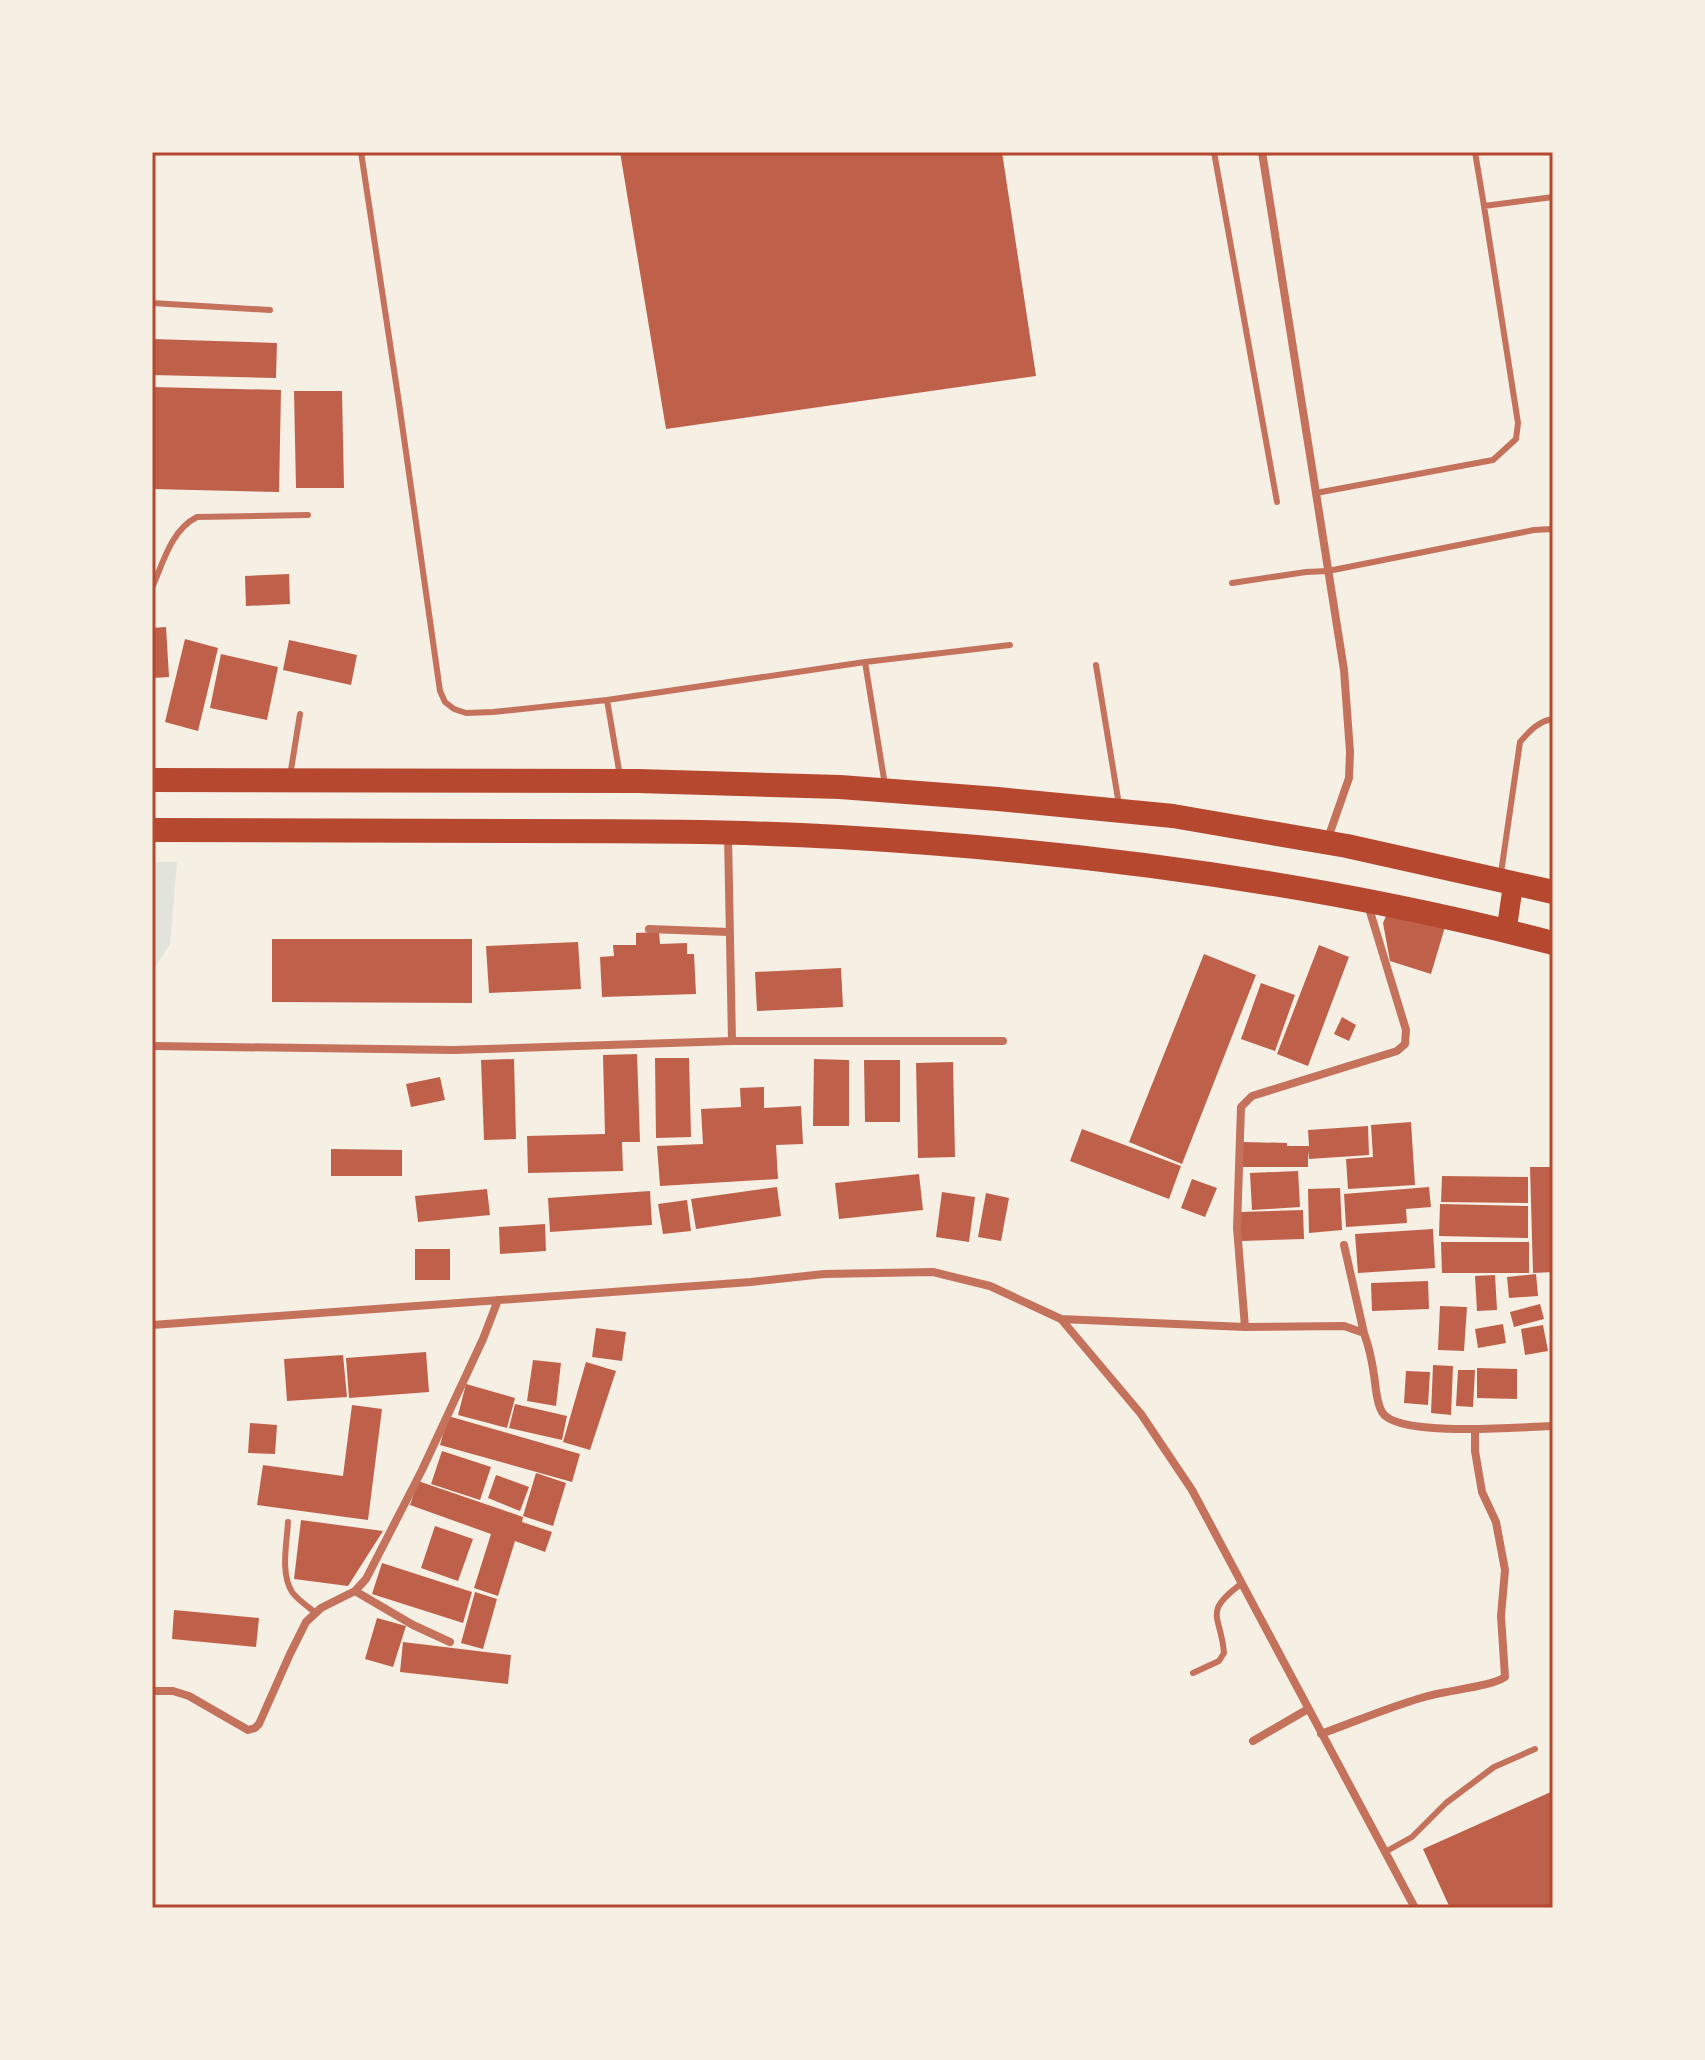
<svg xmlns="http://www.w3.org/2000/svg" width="1705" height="2060" font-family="'Space Grotesk',sans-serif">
  <rect width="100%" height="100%" fill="#f6efe4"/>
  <path fill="#e2e4dc" d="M152,862H177L170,944L152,972Z"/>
  <path fill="#bf614a" d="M620,152H1002L1036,376L666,429Z
    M152,339L277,343L276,378L152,375Z
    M152,387L281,390L279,492L152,489Z
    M294,391H342L344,488H296Z
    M289,574L290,604L246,606L245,576Z
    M166,627L169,677L152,678V628Z
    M185,639L218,648L198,731L165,722Z
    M289,640L357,655L351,685L283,670Z
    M221,654L278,667L267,720L210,708Z
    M1389,909L1445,927L1431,974L1390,961L1383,923Z
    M659,932L660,944L687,943V954H694L696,994L602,997L600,957L614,956L613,945H636V933Z
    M272,939H472V1003L272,1002Z
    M578,942L581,989L489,993L486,946Z
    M1319,945L1349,957L1308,1066L1277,1054Z
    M1204,954L1256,975L1182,1164L1129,1142Z
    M841,968L843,1007L757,1011L755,972Z
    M1261,983L1295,995L1275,1051L1241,1039Z
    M1342,1017L1356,1025L1349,1041L1334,1034Z
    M637,1054L640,1142H622L623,1171L528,1173L527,1136L605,1134L603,1055Z
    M655,1058H689L691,1137L656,1138Z
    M514,1059L516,1139L484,1140L481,1060Z
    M814,1059L849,1060V1126H813Z
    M864,1060H900V1122H865Z
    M953,1062L955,1157L918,1158L916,1063Z
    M440,1077L445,1100L411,1107L406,1084Z
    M764,1087V1108L801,1106L803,1144L776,1145L778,1179L660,1186L657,1146L703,1144L701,1109L741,1107L740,1088Z
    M1411,1122L1415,1185L1348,1189L1346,1159L1373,1157L1371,1125Z
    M1368,1126L1369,1155L1309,1159L1308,1151V1167H1241L1242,1142L1287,1143V1146H1309L1308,1130Z
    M1082,1129L1181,1166L1169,1199L1070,1161Z
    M331,1149L402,1150V1176H331Z
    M1530,1167H1553V1272L1533,1273Z
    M1298,1171L1300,1207L1252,1210L1250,1173Z
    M919,1174L923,1210L839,1219L835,1183Z
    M1442,1176L1528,1177V1203L1441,1202Z
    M1192,1179L1217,1188L1205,1217L1181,1208Z
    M777,1187L781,1216L696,1229L691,1199Z
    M1429,1187L1431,1207L1406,1209L1407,1223L1346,1227L1344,1194Z
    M1340,1188L1342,1230L1309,1233L1308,1189Z
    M487,1189L490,1215L418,1222L415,1196Z
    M650,1191L652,1225L550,1232L548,1198Z
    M942,1192L975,1197L969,1242L936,1237Z
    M986,1193L1009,1198L1001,1241L978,1237Z
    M687,1200L691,1231L663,1234L658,1204Z
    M1440,1204L1528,1206V1238L1439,1236Z
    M1303,1210L1304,1239L1241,1241L1240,1212Z
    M545,1224L546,1251L500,1254L499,1227Z
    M1433,1229L1435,1268L1358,1273L1355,1234Z
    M1441,1242H1529V1273H1442Z
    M415,1249H450V1280H415Z
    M1536,1274L1538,1296L1509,1298L1507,1277Z
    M1495,1275L1497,1310L1477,1311L1475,1276Z
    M1428,1281L1429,1309L1372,1311L1371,1283Z
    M1540,1304L1544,1319L1514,1327L1510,1312Z
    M1440,1306L1467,1307L1464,1351L1438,1350Z
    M1503,1324L1506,1343L1478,1348L1475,1329Z
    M1543,1325L1548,1351L1525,1355L1521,1329Z
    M596,1328L626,1332L622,1361L592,1357Z
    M426,1352L429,1392L349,1398L346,1358Z
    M343,1355L347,1397L287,1401L284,1359Z
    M533,1360L561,1363L556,1406L527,1401Z
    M586,1362L616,1371L590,1450L563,1442Z
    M1433,1365L1453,1366L1451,1415L1431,1413Z
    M1477,1368L1517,1369V1399L1477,1398Z
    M1458,1370H1475L1473,1407L1456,1406Z
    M1406,1371L1430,1372L1428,1405L1404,1403Z
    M466,1384L515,1398L507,1428L458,1415Z
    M515,1404L567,1416L562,1440L509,1428Z
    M352,1405L382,1409L368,1520L257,1505L263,1465L343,1476Z
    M448,1416L580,1454L572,1482L440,1445Z
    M250,1423L277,1425L275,1454L248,1453Z
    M442,1451L491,1467L480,1500L431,1484Z
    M536,1473L566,1483L553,1526L523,1516Z
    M496,1475L529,1487L520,1511L488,1498Z
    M418,1481L523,1517L522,1522L552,1532L545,1552L515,1541L498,1596L474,1588L491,1534L410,1505Z
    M301,1520L383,1531L348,1586L294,1579Z
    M435,1526L473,1539L458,1581L421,1568Z
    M382,1563L472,1592L463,1623L372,1594Z
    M475,1592L497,1599L483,1649L461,1643Z
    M174,1610L259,1618L256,1647L172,1639Z
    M377,1618L406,1626L393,1667L365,1659Z
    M403,1642L511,1655L508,1684L400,1672Z
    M1553,1791V1908H1450L1423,1849Z"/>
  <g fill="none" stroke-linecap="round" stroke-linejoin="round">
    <path stroke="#c5725c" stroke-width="6" d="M361,152L399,403L440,691L445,702L454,709L466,713L493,712L607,700L865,662L1010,645
      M1214,152L1277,502
      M1475,152L1484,206
      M152,303L270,310
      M1316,493L1493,460L1516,439L1518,423L1484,206L1553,197
      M1232,583L1306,572L1328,571L1534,530L1553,529
      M152,588C163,563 171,530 197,517L308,515
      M865,662L885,785
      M1096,665L1119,805
      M607,700L620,776
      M290,776L300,714
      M1501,873L1520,742C1529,732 1538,721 1553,719
      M288,1522C287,1543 280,1573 292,1592C298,1600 308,1607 316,1613
      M1193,1673L1219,1661L1224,1653C1221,1615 1202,1613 1241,1584
      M1385,1852L1412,1837L1446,1803L1494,1767L1535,1749"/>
    <path stroke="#c5725c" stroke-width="8" d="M1262,152L1344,670L1350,752L1349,778L1327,841
      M728,835L732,1041
      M649,929L729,932
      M152,1046L454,1050L732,1041H1003
      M1344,1245L1364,1333
      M1061,1319L1245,1327L1344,1326L1364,1333C1369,1347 1372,1361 1374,1375C1376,1387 1376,1402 1382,1412C1396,1438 1523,1427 1553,1426
      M152,1325L751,1282L824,1274L933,1272L990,1286L1061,1319L1141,1414L1192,1490L1415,1908
      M1245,1327L1237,1228L1241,1107L1252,1096L1397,1051L1405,1044L1406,1030L1368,905
      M355,1591L413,1625L450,1642
      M152,1691H173L189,1696L248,1730L255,1728L259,1724L290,1654L306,1622L321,1608L355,1591L366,1579L422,1470L483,1339L498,1300
      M1321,1734C1354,1722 1387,1708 1421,1698C1444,1690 1488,1688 1505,1677L1501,1616L1505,1570L1496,1522L1482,1492L1475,1451V1429
      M1253,1741L1308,1709"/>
    <path stroke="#b5482f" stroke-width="20" d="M1508,920L1512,892"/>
    <path stroke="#b5482f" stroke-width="24" d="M152,780L638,781L840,787L998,799L1173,816L1347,846L1553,892
      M152,830C275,830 398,830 520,831C627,831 733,831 839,837C1080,851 1320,882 1553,943"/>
  </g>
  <rect width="1705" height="2060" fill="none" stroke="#f6efe4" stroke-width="308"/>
  <rect x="154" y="154" width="1397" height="1752" fill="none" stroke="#b5482f" stroke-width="3"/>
</svg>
